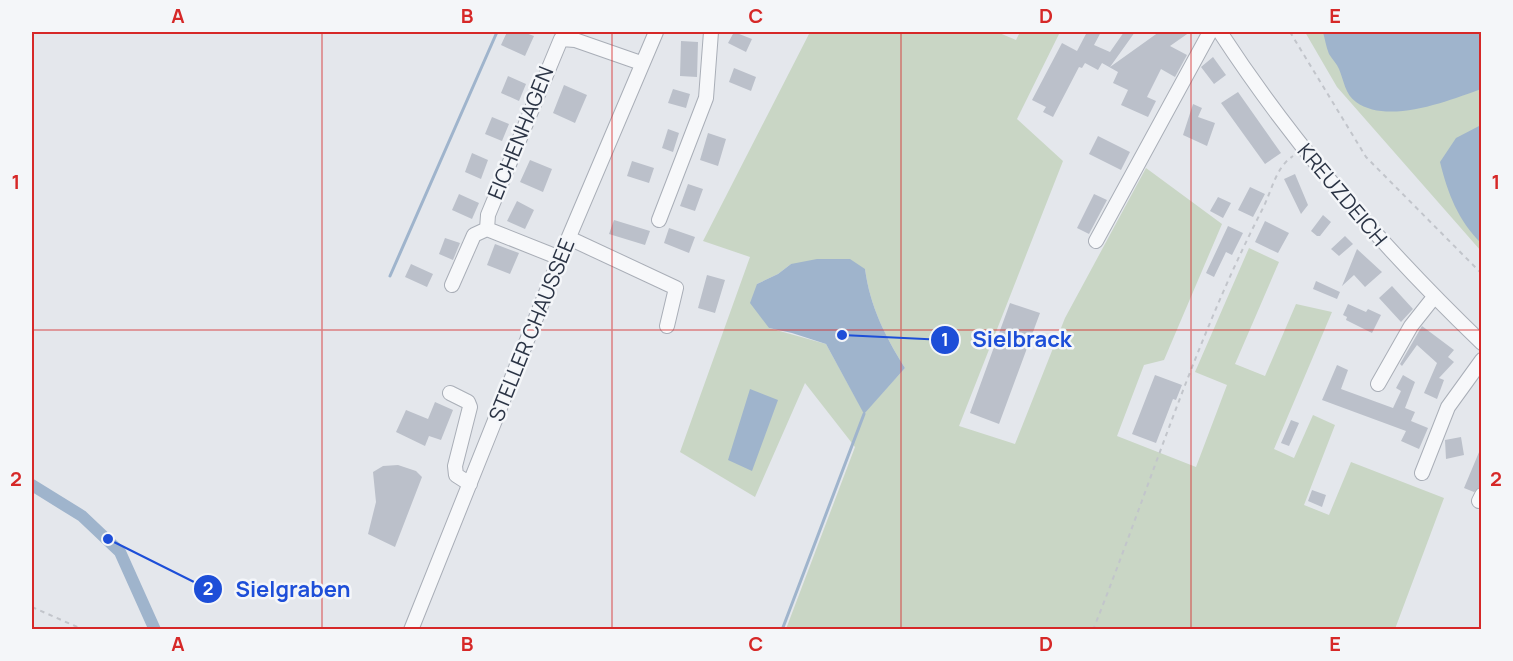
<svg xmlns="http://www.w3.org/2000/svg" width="1513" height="661" font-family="Manrope,sans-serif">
  <rect width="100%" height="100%" fill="#e4e7ec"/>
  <path fill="#c9d6c5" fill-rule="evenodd" d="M810,32H997L1016,40L1020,32H1060L1017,119L1063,161L959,426L1015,444L1065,318L1146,168L1222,224L1164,360L1144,365L1117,436L1196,467L1227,385L1195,372L1249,248L1279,262L1235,364L1265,376L1296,304L1332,312L1274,449L1294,458L1313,415L1335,425L1304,505L1329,515L1351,462L1444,498L1395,629H786L855,447L805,383L755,497L680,452L750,257L703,241ZM791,264L865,269C870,306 885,336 905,368L864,413L826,344L769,328L757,284L778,274Z
    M1305,32H1481V251L1337,87Z"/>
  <path fill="#9fb4cc" d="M1323,32H1481V89C1448,101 1388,125 1356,102C1345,94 1344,81 1339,69C1337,64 1332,59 1329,54C1326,47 1325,39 1323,32Z
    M1481,125V243C1458,220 1448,194 1440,162L1456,138Z
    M817,259H850L865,269C870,306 885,336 905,368L864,414L826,344L792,333L769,328L750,303L757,284L778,274L791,264Z
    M750,389L778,400L752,471L728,460Z"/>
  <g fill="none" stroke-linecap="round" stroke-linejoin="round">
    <path stroke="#9fb4cc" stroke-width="3" d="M390,276L497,32
      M782,630L864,414"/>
    <path stroke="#9fb4cc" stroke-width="12" d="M32,485L82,516L120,552L155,630"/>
  </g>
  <path fill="#bbc0ca" d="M507,32H523L534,36L525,56L501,45Z
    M734,32L752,39L746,52L728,43Z
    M1087,32H1101L1094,45L1110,52L1124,32H1135L1110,67L1159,32H1190L1170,46L1187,55L1175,77L1161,69L1147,97L1156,101L1148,117L1121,105L1128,90L1113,83L1118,72L1102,63L1098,70L1085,63L1082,68L1079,67L1053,117L1043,112L1046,107L1032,100L1062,43L1077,51Z
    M681,41L698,42L697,77L680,76Z
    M1213,57L1226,75L1214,84L1201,67Z
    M734,68L756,77L751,91L729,82Z
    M508,76L526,84L519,101L501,93Z
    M564,85L587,95L575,123L553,113Z
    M673,89L690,94L686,108L668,103Z
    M1238,92L1281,153L1265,164L1221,103Z
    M1193,104L1202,108L1198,117L1215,123L1207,146L1183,135Z
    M492,117L509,124L502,141L485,134Z
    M668,129L679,133L673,152L662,148Z
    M708,133L726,139L718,166L700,160Z
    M1098,136L1130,152L1121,170L1089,154Z
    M472,153L488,160L481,179L465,172Z
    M530,160L552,169L543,192L520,182Z
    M632,161L654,168L649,183L627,176Z
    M1295,174L1308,205L1301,214L1284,179Z
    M688,184L703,189L695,211L680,206Z
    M1250,187L1265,194L1253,217L1238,210Z
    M459,194L479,203L472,219L452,210Z
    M1094,194L1107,200L1089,234L1077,228Z
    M1218,197L1231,203L1223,218L1210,211Z
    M517,201L534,210L525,229L507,221Z
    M1323,215L1331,222L1320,236H1317L1311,231Z
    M614,220L650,231L645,245L609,234Z
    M1265,221L1289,233L1278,253L1255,242Z
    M1228,226L1243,233L1232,255L1226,252L1214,277L1206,273Z
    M669,228L695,237L689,253L664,243Z
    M1345,236L1353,244L1339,256L1331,249Z
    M445,238L460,243L453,260L439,254Z
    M495,244L519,253L510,274L487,265Z
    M1357,249L1382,272L1365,287L1354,275L1342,286Z
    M411,264L433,274L427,287L405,277Z
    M707,275L725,280L715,313L698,308Z
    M1316,281L1340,292L1337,299L1313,289Z
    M1392,286L1413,309L1401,322L1379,298Z
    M1010,303L1040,313L999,424L970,413Z
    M1348,304L1366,312L1368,309L1381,315L1372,333L1346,320L1347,317L1343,315Z
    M1422,326L1454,350L1448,357L1454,362L1439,378L1444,380L1437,399L1424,393L1437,363L1417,345L1402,366L1400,364Z
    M1337,365L1348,370L1341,389L1393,408L1401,391L1396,388L1403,375L1415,382L1405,408L1415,412L1411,421L1428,428L1419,449L1401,441L1406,431L1322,400Z
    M1155,375L1182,385L1176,400L1173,399L1156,443L1132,434Z
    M435,402L453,410L441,440L429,436L425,446L396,432L406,410L428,419Z
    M1291,420L1299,423L1289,446L1281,443Z
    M1461,437L1464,455L1446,459L1445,440Z
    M1482,445V486L1474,492L1464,488Z
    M398,465L416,471L422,477L395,547L368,534L376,502L373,472L383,466Z
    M1312,490L1326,495L1322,507L1308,501Z"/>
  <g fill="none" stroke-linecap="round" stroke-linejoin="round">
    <g stroke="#a9aeb7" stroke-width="16">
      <path id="minor" d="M1220,32C1295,147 1383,248 1482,343
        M659,220L706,98L711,32
        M487,229L488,215L561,39L575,40L641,63
        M569,238L676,288L667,326
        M1096,241L1210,32
        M452,285L474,235L487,229L560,258
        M1378,384L1411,326L1434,297
        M450,393L468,402L470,407L455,466L456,475L470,484
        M1422,473L1448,407L1482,360
        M1479,501L1482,495
        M411,630L560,258L656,32"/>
    </g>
    <path stroke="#c2c5cb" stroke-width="2" stroke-dasharray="4.5 4.5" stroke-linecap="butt" d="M1290,32L1366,157L1482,274
      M32,607L84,630
      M1093,630C1149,490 1193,344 1262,210C1272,191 1275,168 1293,156"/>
    <use href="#minor" stroke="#f7f8fa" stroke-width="14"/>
  </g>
  <path fill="none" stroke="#d62828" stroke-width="1.5" stroke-opacity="0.55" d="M322,32V630M612,32V630M901,32V630M1191,32V630M32,330H1482"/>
  <g text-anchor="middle" stroke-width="5" stroke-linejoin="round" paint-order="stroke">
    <g font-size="21" fill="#2b3445" stroke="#f4f6f9">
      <text transform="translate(521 133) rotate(-68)" y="7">EICHENHAGEN</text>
      <text transform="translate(1342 195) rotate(50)" y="7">KREUZDEICH</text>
      <text transform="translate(532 330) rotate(-68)" y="7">STELLER CHAUSSEE</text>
    </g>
  </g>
  <path fill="none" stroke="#1d4ed8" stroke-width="2" d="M842 335L945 340M108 539L208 589"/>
  <g fill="#1d4ed8" stroke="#f4f6f9" stroke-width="2">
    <circle cx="842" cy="335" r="6"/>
    <circle cx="108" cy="539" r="6"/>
    <circle cx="945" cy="340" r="15"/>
    <circle cx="208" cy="589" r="15"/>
  </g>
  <g font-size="18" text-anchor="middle" font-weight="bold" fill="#fff">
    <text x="945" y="346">1</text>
    <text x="208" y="595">2</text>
  </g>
  <g font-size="22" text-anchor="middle" font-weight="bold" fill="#1d4ed8" stroke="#f4f6f9" stroke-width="5" stroke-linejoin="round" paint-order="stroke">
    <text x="1022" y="347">Sielbrack</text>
    <text x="293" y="597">Sielgraben</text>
  </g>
  <rect width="1513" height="661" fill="none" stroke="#f4f6f9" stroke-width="66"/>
  <rect x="33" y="33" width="1447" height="595" fill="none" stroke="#d62828" stroke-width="2"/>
  <g font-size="20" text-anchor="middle" font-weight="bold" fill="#d62828">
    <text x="178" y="23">A</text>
    <text x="467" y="23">B</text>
    <text x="756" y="23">C</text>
    <text x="1046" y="23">D</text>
    <text x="1335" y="23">E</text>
    <text x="16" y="189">1</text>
    <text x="1496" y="189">1</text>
    <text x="16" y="486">2</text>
    <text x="1496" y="486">2</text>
    <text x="178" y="651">A</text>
    <text x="467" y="651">B</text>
    <text x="756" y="651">C</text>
    <text x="1046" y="651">D</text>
    <text x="1335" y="651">E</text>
  </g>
</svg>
